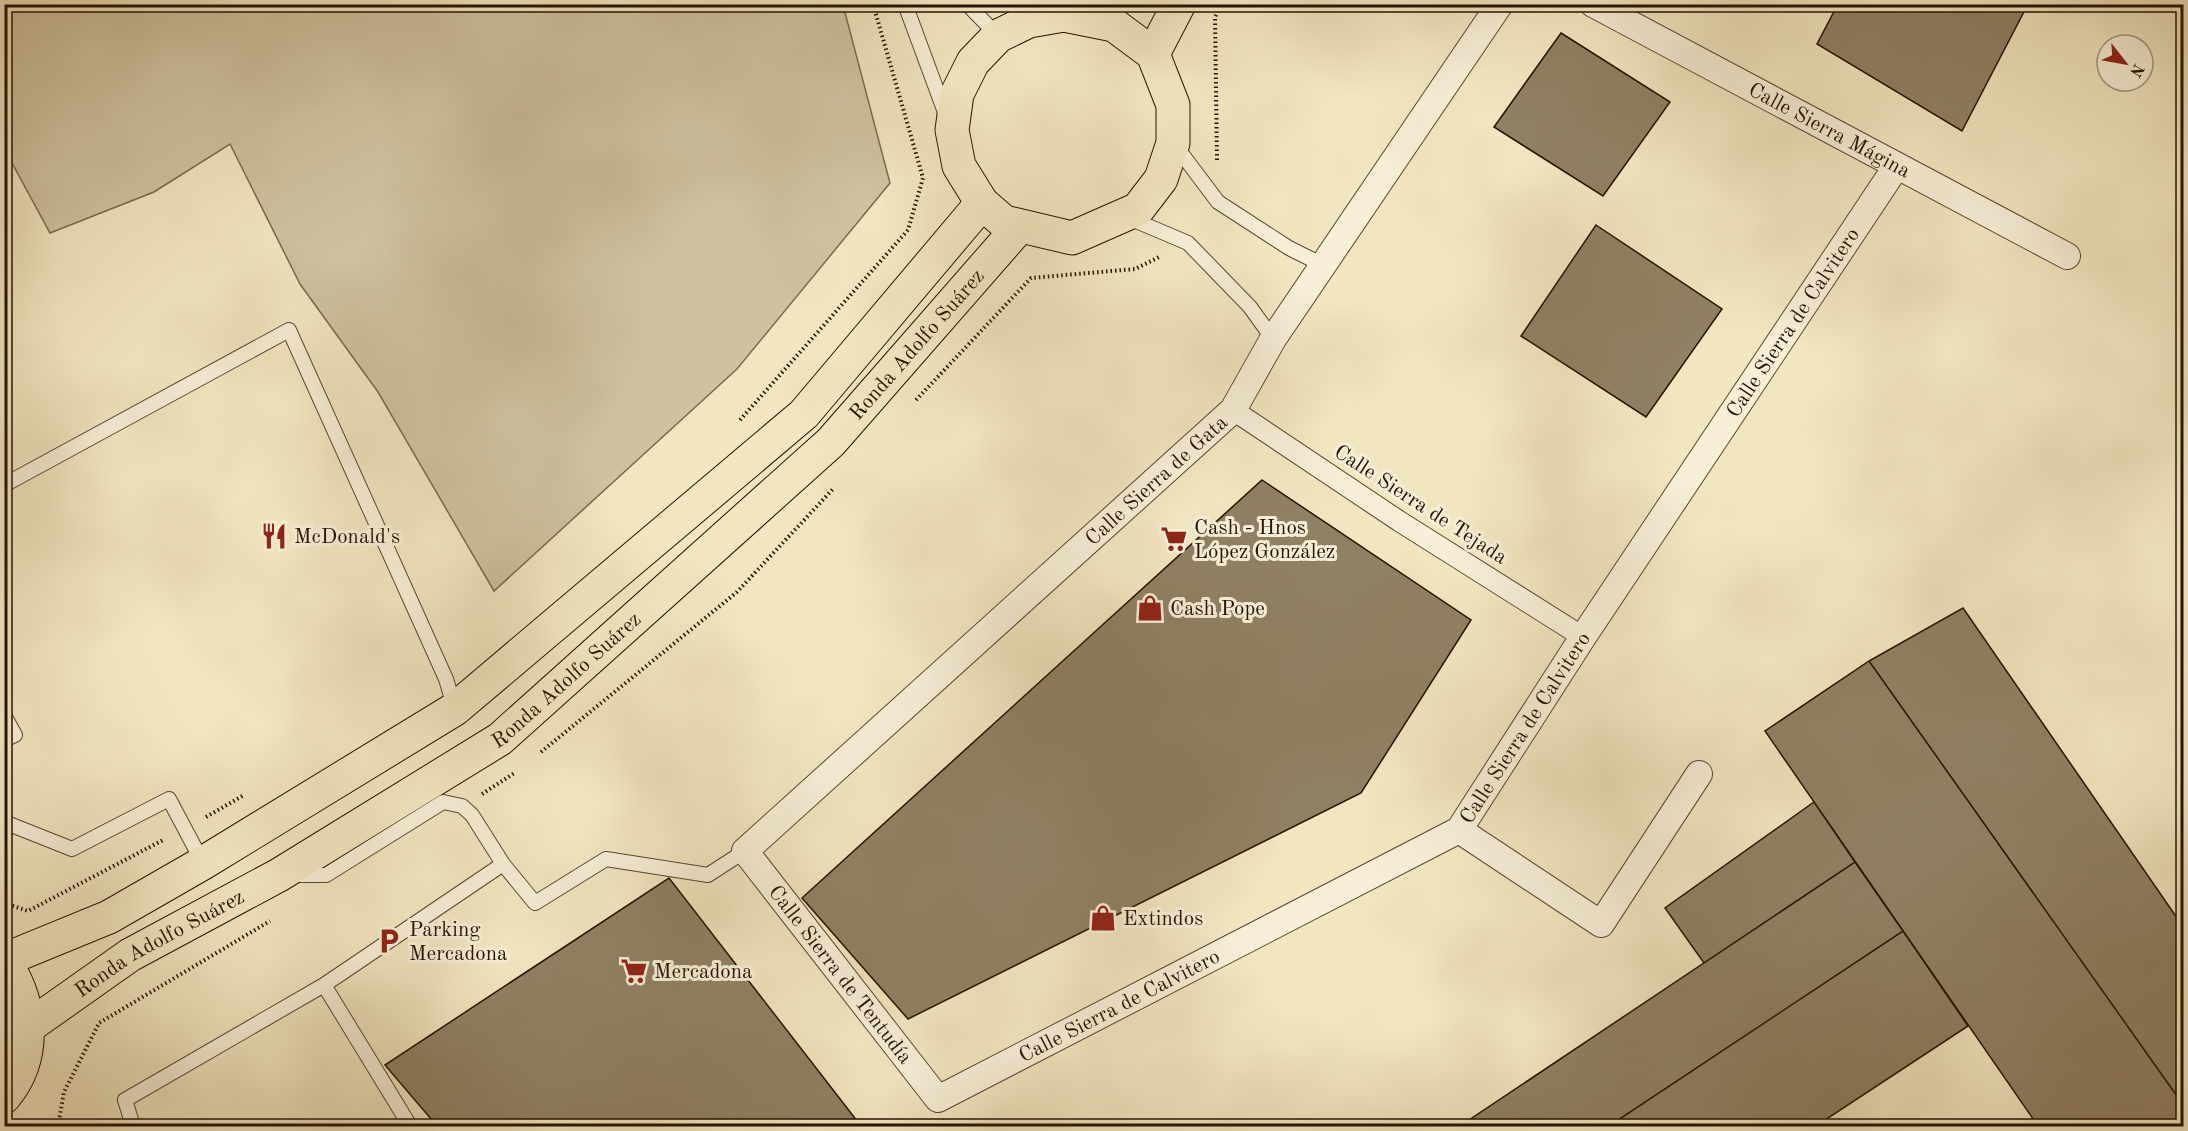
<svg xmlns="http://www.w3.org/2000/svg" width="2188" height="1131" font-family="'Old Standard TT',serif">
  <rect width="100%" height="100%" fill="#f2e6c1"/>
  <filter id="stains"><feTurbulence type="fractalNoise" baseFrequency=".00333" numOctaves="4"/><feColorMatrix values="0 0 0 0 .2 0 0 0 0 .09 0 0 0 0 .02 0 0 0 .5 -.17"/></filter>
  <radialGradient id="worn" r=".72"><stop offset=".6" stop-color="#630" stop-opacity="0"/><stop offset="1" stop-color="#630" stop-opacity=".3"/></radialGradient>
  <path fill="#cfc2a0" stroke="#7a6a50" stroke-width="1.5" d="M4,5H843L890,183L737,369L494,591L378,392L300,284L230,144L154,192L50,233L5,150Z"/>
  <path fill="#908064" stroke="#251200" stroke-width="1.5" d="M1838,4H2028L1962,131L1817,44Z
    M1561,33L1670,102L1603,196L1494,127Z
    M1596,225L1722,309L1646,417L1521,336Z
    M1262,480L1471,620L1361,793L908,1019L802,898Z
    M1963,608L2184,928V1106L1869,661Z
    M1869,661L2184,1106V1126H2038L1765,731Z
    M1814,802L1855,862L1704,963L1665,908Z
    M1855,862L1903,931L1609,1126H1460Z
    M669,878L861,1126H437L385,1065Z
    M1903,931L1968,1026L1816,1126H1609Z"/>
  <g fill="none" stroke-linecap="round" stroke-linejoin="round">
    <g stroke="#584730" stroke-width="16">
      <path id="service" d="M905,4L946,115
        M967,4L998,36
        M1175,145L1218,202L1289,248L1325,266
        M1129,218L1188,243L1250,307L1273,339
        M4,485L289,330L446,679L455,709
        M4,715L15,735L4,740
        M4,822L72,849L169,799L203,863
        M293,875H326L443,802L462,806L472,815L503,864L535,903L606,859L708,875L745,851
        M324,985L410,1126
        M133,1126L125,1100L324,985L503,864"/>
    </g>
    <g stroke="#584730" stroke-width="22">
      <path id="pedestrian" d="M1233,410L1399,521L1583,637"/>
    </g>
    <g stroke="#584730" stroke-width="28">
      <g id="minor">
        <path id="s1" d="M1500,4L1273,339L1233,410L745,851L938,1099L1459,830L1583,637L1896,167"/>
        <path id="s2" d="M1593,4L2067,256"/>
        <path d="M1459,830L1601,924L1699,774"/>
      </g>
    </g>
    <g stroke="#251200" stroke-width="35">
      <g id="primary">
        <path d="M1064,15L1114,25L1153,54L1173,105V143L1161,179L1138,209L1072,238L1004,222L982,203L959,166L952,130L957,94L973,62L998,36L1029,21Z"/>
        <path d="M1153,54L1179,4"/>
        <path d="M4,960L109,917L203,863L455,709L804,414L982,203"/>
        <path d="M4,961C32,1002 38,1057 4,1097"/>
        <path id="s3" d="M28,1027L130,955L279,875L500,739L831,442L1019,227"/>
      </g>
    </g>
    <path stroke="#251200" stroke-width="4" stroke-dasharray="1.5 3" stroke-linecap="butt" d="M1217,160L1215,17L1221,4
      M916,400L1031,278L1135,269L1159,257
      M740,420L908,230L923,178L873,4
      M541,752L737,592L833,489
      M482,794L516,772
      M206,817L244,795
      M4,903L28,911L165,839
      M58,1126L64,1092L99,1023L270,921"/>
    <use href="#service" stroke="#f7efd7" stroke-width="14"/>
    <use href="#pedestrian" stroke="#f7efd7" stroke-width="20"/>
    <use href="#minor" stroke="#f7efd7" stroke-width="26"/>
    <use href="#primary" stroke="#f2e6c1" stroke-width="33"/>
  </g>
  <defs>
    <g id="restaurant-bare" transform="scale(2.07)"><path d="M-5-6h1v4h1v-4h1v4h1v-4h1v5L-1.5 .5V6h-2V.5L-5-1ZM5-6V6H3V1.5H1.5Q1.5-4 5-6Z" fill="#8f2418" stroke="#f7efd7" stroke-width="2.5" paint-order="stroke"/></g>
    <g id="supermarket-bare" transform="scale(2.07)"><path d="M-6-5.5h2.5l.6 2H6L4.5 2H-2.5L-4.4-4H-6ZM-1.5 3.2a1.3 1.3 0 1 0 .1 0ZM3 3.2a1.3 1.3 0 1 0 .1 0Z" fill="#8f2418" stroke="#f7efd7" stroke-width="2.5" paint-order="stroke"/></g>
    <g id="shop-bare" transform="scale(2.07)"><path d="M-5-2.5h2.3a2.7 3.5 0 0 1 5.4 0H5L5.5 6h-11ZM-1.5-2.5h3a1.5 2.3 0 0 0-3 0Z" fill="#8f2418" stroke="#f7efd7" stroke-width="2.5" paint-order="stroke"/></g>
    <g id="parking-bare" transform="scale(2.07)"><path d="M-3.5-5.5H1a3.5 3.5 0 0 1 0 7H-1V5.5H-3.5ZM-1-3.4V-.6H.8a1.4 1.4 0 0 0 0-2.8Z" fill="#8f2418" stroke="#f7efd7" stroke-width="2.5" paint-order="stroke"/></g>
  </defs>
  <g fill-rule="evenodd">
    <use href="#restaurant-bare" x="274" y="536"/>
    <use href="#supermarket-bare" x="1174" y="539"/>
    <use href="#shop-bare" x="1150" y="608"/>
    <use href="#shop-bare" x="1103" y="918"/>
    <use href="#parking-bare" x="389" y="941"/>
    <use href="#supermarket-bare" x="634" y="971"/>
  </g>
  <g text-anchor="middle" stroke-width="6" stroke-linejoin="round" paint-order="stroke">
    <g font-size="21" fill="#251200" stroke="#f7efd7">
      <text dy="7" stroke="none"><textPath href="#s2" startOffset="268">Calle Sierra Mágina</textPath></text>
      <text dy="7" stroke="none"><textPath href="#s1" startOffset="2652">Calle Sierra de Calvitero</textPath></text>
      <text dy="7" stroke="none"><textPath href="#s3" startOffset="1128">Ronda Adolfo Suárez</textPath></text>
      <text transform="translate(1156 480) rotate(-42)" y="7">Calle Sierra de Gata</text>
      <text transform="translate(1421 504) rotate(33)" y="7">Calle Sierra de Tejada</text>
      <text dy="7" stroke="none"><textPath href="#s3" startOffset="642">Ronda Adolfo Suárez</textPath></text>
      <text dy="7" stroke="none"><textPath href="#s1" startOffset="2166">Calle Sierra de Calvitero</textPath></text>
      <text dy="7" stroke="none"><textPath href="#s3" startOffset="156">Ronda Adolfo Suárez</textPath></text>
      <text dy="7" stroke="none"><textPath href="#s1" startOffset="1300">Calle Sierra de Tentudía</textPath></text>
      <text dy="7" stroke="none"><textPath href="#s1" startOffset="1662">Calle Sierra de Calvitero</textPath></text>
    </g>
    <g font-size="21" fill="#251200" stroke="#f7efd7" text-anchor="start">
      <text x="1194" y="534">Cash - Hnos<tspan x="1194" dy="24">López González</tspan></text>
      <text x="294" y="543">McDonald's</text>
      <text x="1170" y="615">Cash Pope</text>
      <text x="1123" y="925">Extindos</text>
      <text x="409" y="936">Parking<tspan x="409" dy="24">Mercadona</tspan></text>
      <text x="654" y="978">Mercadona</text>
    </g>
  </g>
  <rect width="2188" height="1131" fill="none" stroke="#f2e6c1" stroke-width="24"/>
  <rect x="6" y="6" width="2176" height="1119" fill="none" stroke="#251200" stroke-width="3"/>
  <rect x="12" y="12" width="2164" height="1107" fill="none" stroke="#251200" stroke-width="1.5"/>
  <g transform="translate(2125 63) rotate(121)"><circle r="28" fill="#f7efd7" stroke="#a39781" stroke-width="1.5"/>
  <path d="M0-4.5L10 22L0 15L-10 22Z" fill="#8f2418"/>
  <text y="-9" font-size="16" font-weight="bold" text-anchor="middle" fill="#251200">N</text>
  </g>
  <rect width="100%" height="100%" filter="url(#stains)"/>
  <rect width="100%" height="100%" fill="url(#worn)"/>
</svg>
